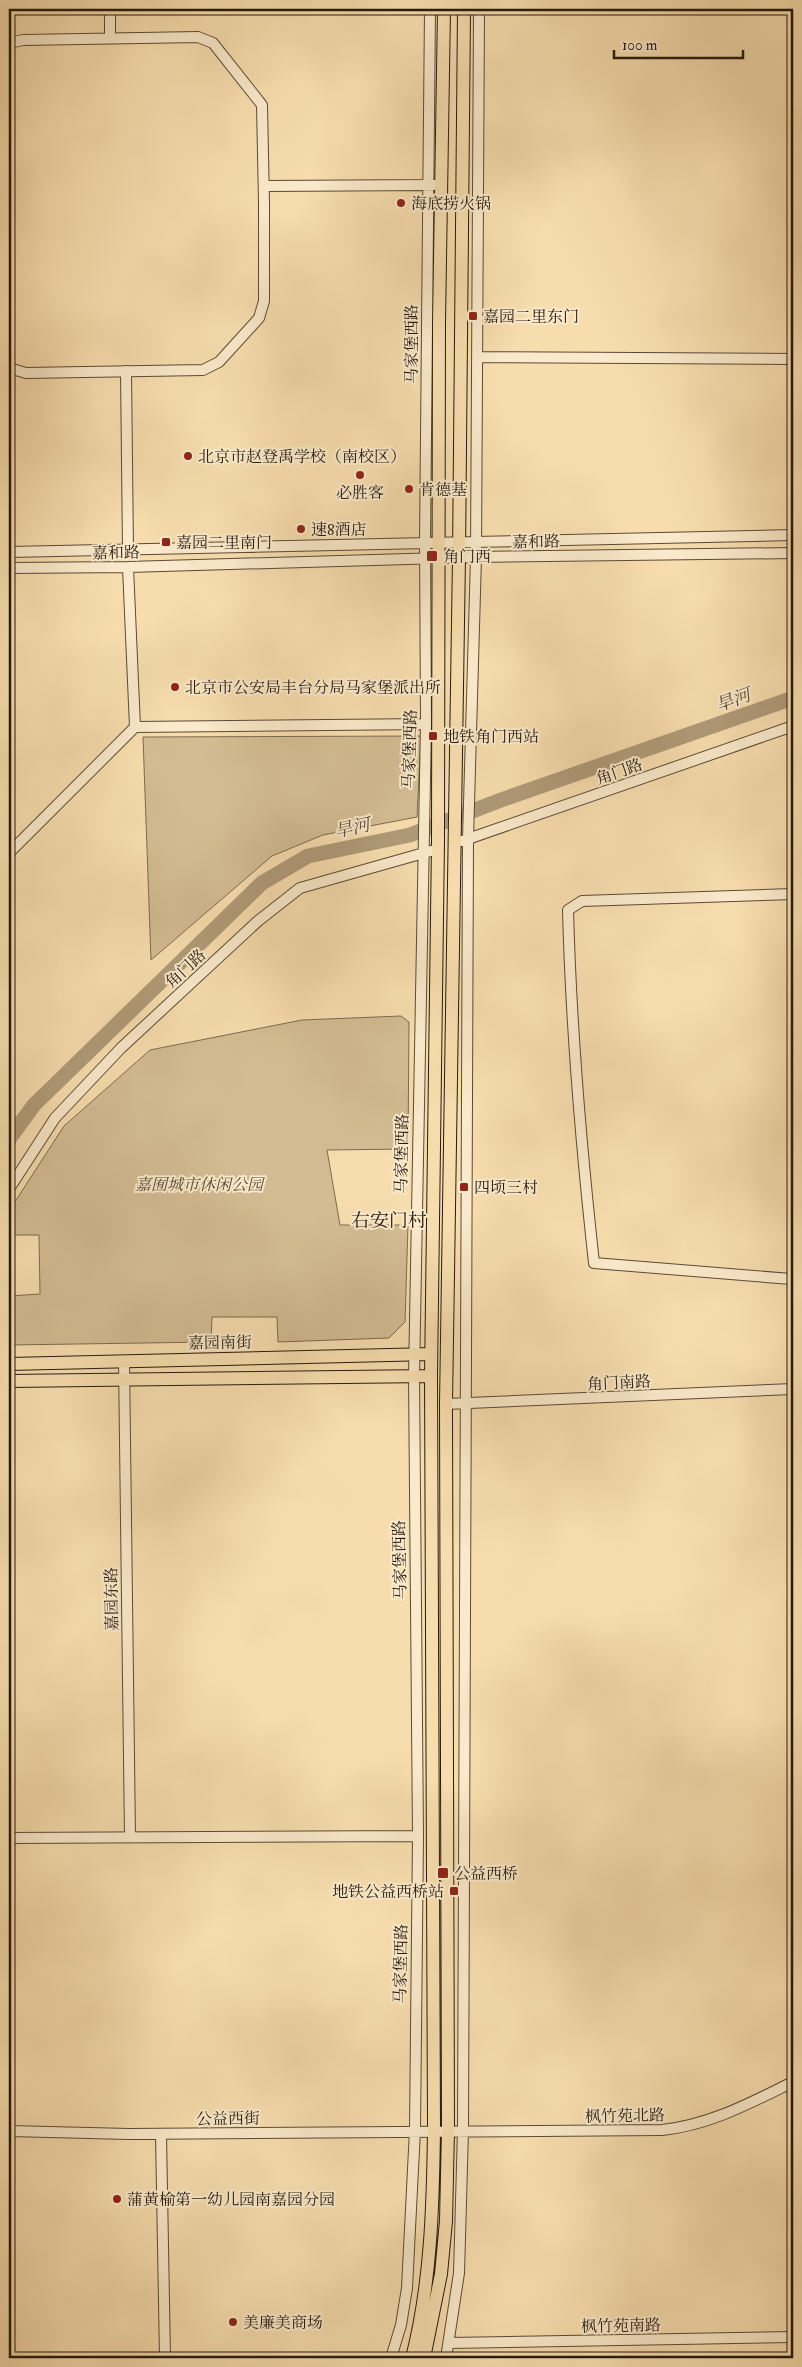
<svg xmlns="http://www.w3.org/2000/svg" width="802" height="2367" font-family="'IM FELL Double Pica','Noto Serif SC',serif">
  <rect width="100%" height="100%" fill="#f7ddae"/>
  <filter id="stains"><feTurbulence type="fractalNoise" baseFrequency=".004" numOctaves="4"/><feColorMatrix values="0 0 0 0 .2 0 0 0 0 .09 0 0 0 0 .02 0 0 0 .5 -.17"/></filter>
  <radialGradient id="worn" r=".72"><stop offset=".6" stop-color="#630" stop-opacity="0"/><stop offset="1" stop-color="#630" stop-opacity=".3"/></radialGradient>
  <path fill="#d3bc93" stroke="#7c6a50" d="M421,736L417,817L323,835L272,856L151,960L143,737Z
    M401,1016L409,1022L408,1149L327,1150L340,1225H408L405,1322L389,1338L278,1342L277,1317H212L211,1342L9,1345V1296L40,1294L39,1235H9V1211L64,1126L150,1050L302,1020Z"/>
  <g fill="none" stroke-linecap="round" stroke-linejoin="round">
    <path stroke="#b09a78" stroke-width="15" d="M9,1139L34,1105L262,883L308,856L410,835L501,800L793,698"/>
    <g stroke="#5a4a36" stroke-width="12">
      <path id="minor" d="M110,38V9
        M9,43L23,40L198,37L213,43L262,105L264,203V301L259,318L219,362L203,370L26,373L9,368
        M264,186L434,185
        M478,357L793,359
        M126,371L128,550
        M9,552L793,535
        M128,567L135,727
        M9,568L128,567L476,557L793,553
        M462,841L793,726
        M9,853L135,727L426,724
        M793,894L582,901L568,910C571,1028 581,1145 594,1263L791,1279L793,1281
        M9,1189L55,1118L121,1048L258,921L300,888L438,849
        M124,1361L130,1837
        M446,1404L793,1389
        M9,1838L418,1836
        M9,2131L129,2134L662,2130C710,2125 750,2103 793,2082
        M161,2134L165,2358
        M449,2343L793,2337
        M391,2358L401,2325L407,2288L415,2130L418,1836L414,1376L426,724L425,542L430,9
        M446,2358L459,2273L463,2130L468,839L476,557L479,9"/>
    </g>
    <g stroke="#25190e" stroke-width="14">
      <path id="major" d="M9,1364L431,1354
        M9,1381L431,1376
        M412,2358C431,2283 433,2207 434,2130L431,1376L438,841L439,322L444,9
        M424,2358L441,2274L446,2221L448,2130L446,1404L459,557L464,9"/>
    </g>
    <use href="#minor" stroke="#fae9ca" stroke-width="10"/>
    <use href="#major" stroke="#f7ddae" stroke-width="12"/>
  </g>
  <g fill="#8f2418" stroke="#fae9ca" stroke-width="2">
    <circle cx="401" cy="203" r="5"/>
    <rect x="468" y="311" width="10" height="10" rx="2.5"/>
    <circle cx="188" cy="456" r="5"/>
    <circle cx="360" cy="475" r="5"/>
    <circle cx="409" cy="489" r="5"/>
    <circle cx="301" cy="529" r="5"/>
    <rect x="161" y="537" width="10" height="10" rx="2.5"/>
    <rect x="426" y="550" width="12" height="12" rx="2.5"/>
    <circle cx="175" cy="687" r="5"/>
    <rect x="428" y="731" width="10" height="10" rx="2.5"/>
    <rect x="459" y="1182" width="10" height="10" rx="2.5"/>
    <rect x="437" y="1867" width="12" height="12" rx="2.5"/>
    <rect x="449" y="1886" width="10" height="10" rx="2.5"/>
    <circle cx="117" cy="2199" r="5"/>
    <circle cx="233" cy="2322" r="5"/>
  </g>
  <g text-anchor="middle" stroke-width="4" stroke-linejoin="round" paint-order="stroke">
    <g font-size="16" fill="#25190e" stroke="#fae9ca" text-anchor="start">
      <text x="411" y="209">海底捞火锅</text>
      <text x="483" y="322">嘉园二里东门</text>
      <text x="198" y="462">北京市赵登禹学校（南校区）</text>
      <text x="419" y="495">肯德基</text>
      <text x="360" y="498" text-anchor="middle">必胜客</text>
      <text x="311" y="535">速8酒店</text>
      <text x="176" y="548">嘉园二里南门</text>
      <text x="443" y="562">角门西</text>
      <text x="185" y="693">北京市公安局丰台分局马家堡派出所</text>
      <text x="443" y="742">地铁角门西站</text>
      <text x="474" y="1193">四顷三村</text>
      <text x="454" y="1879">公益西桥</text>
      <text x="444" y="1897" text-anchor="end">地铁公益西桥站</text>
      <text x="127" y="2205">蒲黄榆第一幼儿园南嘉园分园</text>
      <text x="243" y="2328">美廉美商场</text>
    </g>
    <g font-size="16" fill="#25190e" stroke="#fae9ca">
      <text transform="translate(411 344) rotate(-90)" y="6">马家堡西路</text>
      <text transform="translate(536 541) rotate(-1)" y="6">嘉和路</text>
      <text transform="translate(116 552) rotate(-1)" y="6">嘉和路</text>
      <text transform="translate(409 749) rotate(-88)" y="6">马家堡西路</text>
      <text transform="translate(619 771) rotate(-19)" y="6">角门路</text>
      <text transform="translate(185 968) rotate(-43)" y="6">角门路</text>
      <text transform="translate(401 1154) rotate(-89)" y="6">马家堡西路</text>
      <text transform="translate(220 1342) rotate(-1)" y="6">嘉园南街</text>
      <text transform="translate(619 1382) rotate(-3)" y="6">角门南路</text>
      <text transform="translate(399 1560) rotate(-91)" y="6">马家堡西路</text>
      <text transform="translate(111 1599) rotate(-91)" y="6">嘉园东路</text>
      <text transform="translate(400 1964) rotate(-89)" y="6">马家堡西路</text>
      <text transform="translate(625 2115) rotate(-1)" y="6">枫竹苑北路</text>
      <text transform="translate(228 2118) rotate(-1)" y="6">公益西街</text>
      <text transform="translate(621 2325) rotate(-1)" y="6">枫竹苑南路</text>
    </g>
    <g font-size="16" font-style="italic" fill="#594a36" stroke="#fae9ca">
      <text x="199" y="1190">嘉囿城市休闲公园</text>
    </g>
    <g font-size="18" font-style="italic" fill="#5d4d38" stroke="#fae9ca">
      <text transform="translate(733 700) rotate(-20)" y="6">旱河</text>
      <text transform="translate(352 828) rotate(-12)" y="6">旱河</text>
    </g>
    <g font-size="19" fill="#25190e" stroke="#fae9ca">
      <text x="389" y="1227">右安门村</text>
    </g>
  </g>
  <rect width="802" height="2367" fill="none" stroke="#f7ddae" stroke-width="30"/>
  <rect x="10" y="10" width="782" height="2347" fill="none" stroke="#25190e" stroke-width="2.5"/>
  <rect x="15" y="15" width="772" height="2337" fill="none" stroke="#25190e"/>
  <path d="M614 50v8h129v-8" fill="none" stroke="#25190e" stroke-width="2.5"/>
  <text x="622" y="50" font-size="15" fill="#25190e" stroke="#fae9ca" stroke-width="4" paint-order="stroke">100 m</text>
  <rect width="100%" height="100%" filter="url(#stains)"/>
  <rect width="100%" height="100%" fill="url(#worn)"/>
</svg>
